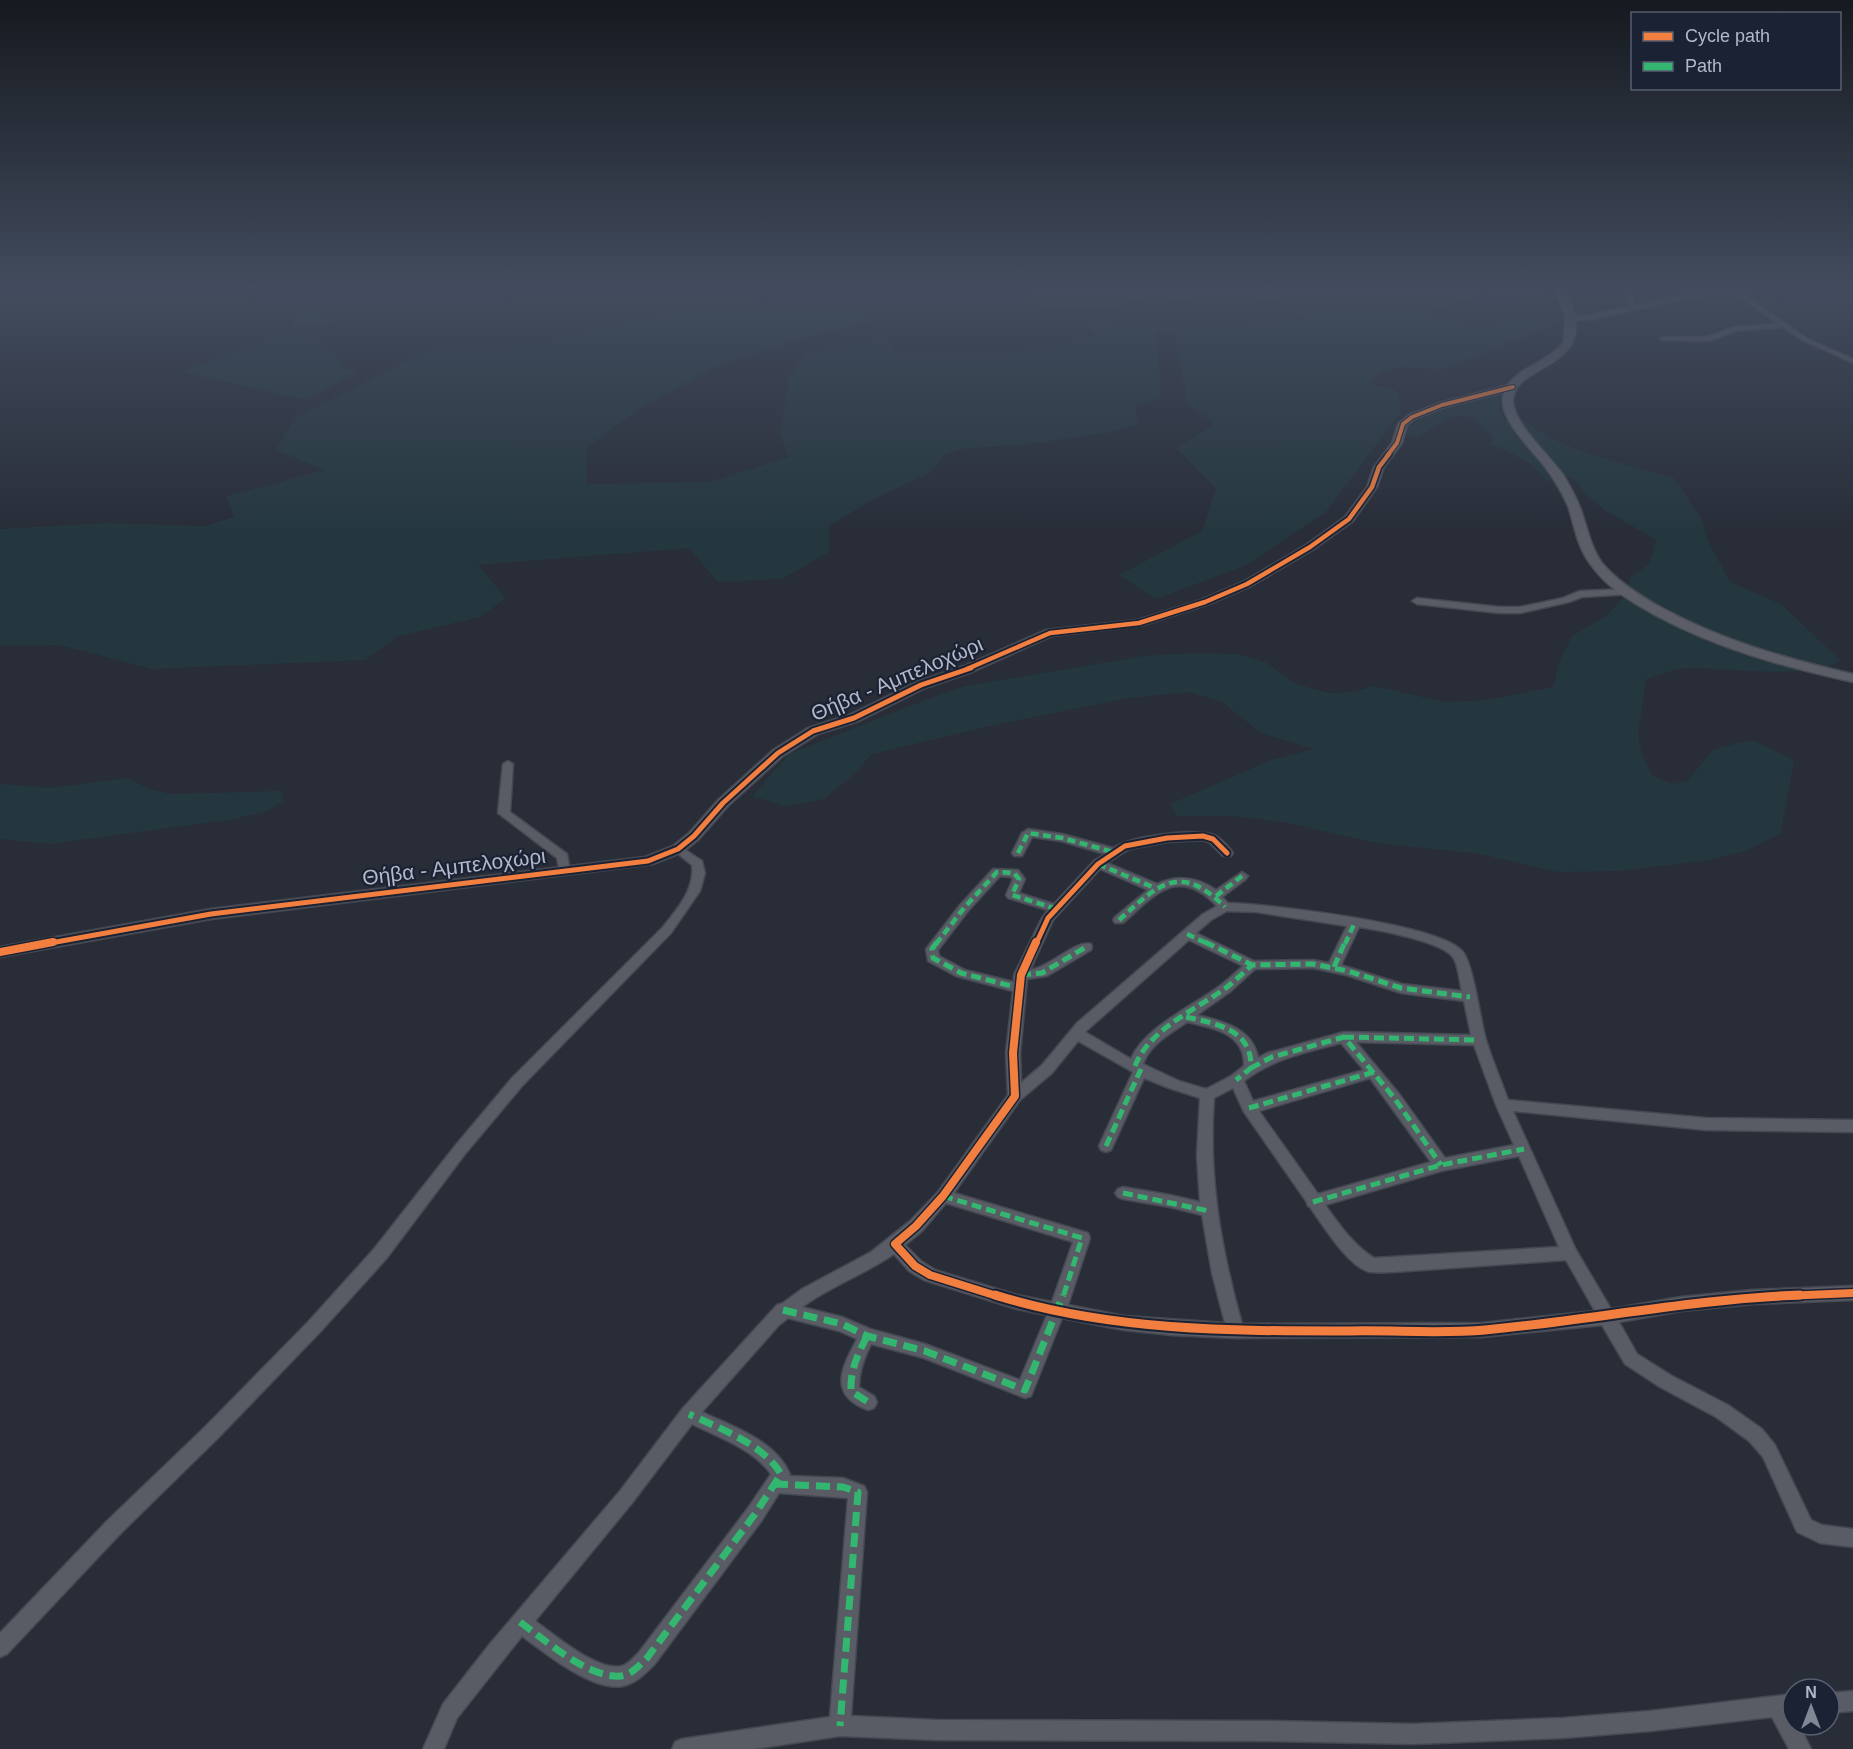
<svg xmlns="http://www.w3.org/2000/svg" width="1853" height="1749" font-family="Helvetica,sans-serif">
  <rect width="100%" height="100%" fill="#282d38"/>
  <path fill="#25373e" d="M1036,289H1541L1547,298L1484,294L1430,312L1476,327L1511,320L1565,321L1442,369L1402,367L1381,371L1369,383L1397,391L1401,412L1326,512L1247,565L1156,599L1119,575L1202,531L1216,489L1177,448L1214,424L1188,404L1174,334L1156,330L1161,396L1135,405L1138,424L1112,432L1023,445L959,449L945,455L929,473L872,500L829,526V552L782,579L718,582L689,548L478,565L506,598L480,617L399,636L365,660L152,669L60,645L0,646V529L107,523L205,526L234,517L226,496L325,470L276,450L296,417L429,350L537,344L675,310L859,303L869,321L807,337L721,364L642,407L586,448L587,484L710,482L789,457L780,435L789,377L806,355L887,338L896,354H1012L1095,336L1087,322L1114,319L1112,329L1136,326L1200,327L1304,319L1278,301L1203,303L1159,296L1133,299L1120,307L1045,310L1022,291Z
    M301,308C319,312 322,319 342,317L323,326L292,328L293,319Z
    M290,332C322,339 327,343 345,370L357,369L352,375L306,400L182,372Z
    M1492,394L1499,396V409L1504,418L1540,462L1553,483C1542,480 1542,474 1535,468C1524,458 1505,450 1491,445L1492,437L1477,419C1469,417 1461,415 1453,417C1438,421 1422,442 1406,435L1407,427L1438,410Z
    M1518,416L1551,439L1593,455L1674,478L1702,519L1708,541L1730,582L1781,604L1841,661C1805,680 1733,668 1692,668C1677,667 1660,675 1646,679L1638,735L1642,755L1653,776L1673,784L1687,781L1714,749L1752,740L1794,760L1781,833L1745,851L1709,860L1618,871L1558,872L1480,854L1377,843L1283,822L1232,816H1177L1170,804L1271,760L1314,749L1261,733L1222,702L1189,692L1128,698L990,726L872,754L854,774L824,799L785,806L752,796L789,754L920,702L965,686L1143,656L1193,653L1239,654L1267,663L1296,684L1329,693L1354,692L1373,686L1445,702L1487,700L1553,687L1560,660L1572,636L1606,616L1623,598L1631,577L1649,564L1656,540L1606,511L1585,493L1574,479L1562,474L1518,421Z
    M127,778L150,789L171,794L281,791L283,801L267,811L234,819L49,844L0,839V784L50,788Z"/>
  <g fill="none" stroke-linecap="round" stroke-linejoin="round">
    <g stroke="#454851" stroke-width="3">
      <path id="minor" d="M1625,289H1631L1635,309L1630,308Z
        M1730,289H1736L1806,338L1853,359V363L1802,340L1783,327L1735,331L1709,341L1661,340V338L1663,337H1708L1734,327L1778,324Z
        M1628,589L1631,590V594L1582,597L1569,602L1520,613H1499L1417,604L1412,601L1417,598L1499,607H1520L1563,598L1580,591Z
        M508,761L513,764L510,812L567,854L570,871L568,874H560L557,858L498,813L503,764Z
        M1028,829L1062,834L1113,848C1132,836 1192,828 1214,835C1221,838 1226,845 1231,850L1233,853L1231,856H1223L1209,842L1202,840L1167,842L1129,849L1107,863L1157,884C1178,874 1197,877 1216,890L1242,872L1248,876L1246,879L1222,897L1228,903C1268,904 1442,924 1463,952C1474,967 1480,1019 1486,1040C1492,1060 1501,1080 1508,1100L1706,1118L1853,1120V1132L1706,1130L1513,1111L1576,1250L1611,1309L1681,1297L1753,1290L1853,1286V1300L1753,1304L1681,1311L1619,1322L1637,1354L1672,1376L1728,1405L1762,1429L1775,1445L1811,1520L1822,1525L1853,1529V1547L1820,1543L1797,1532L1763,1457L1749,1441L1716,1417L1660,1387L1625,1364L1602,1325L1482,1337L1236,1338L1172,1335L1124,1330L1062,1318L1031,1396L1025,1398L924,1358L871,1344C864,1358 859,1371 859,1387L874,1396L877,1402L874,1408L868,1410C828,1395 841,1369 857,1339L839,1331L788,1318L779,1325L702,1412C733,1427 775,1440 790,1474L789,1476L843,1478L864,1486L867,1492L851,1716L937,1720L1269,1721L1413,1724L1563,1718L1650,1711L1793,1694V1725H1799L1811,1749H1789L1772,1717L1650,1731L1563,1738L1413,1744L1269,1741L937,1740L840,1736L754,1749H672L675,1742L682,1739L830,1717L848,1498L779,1493L762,1520L654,1665C645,1674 636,1683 623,1686C593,1692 545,1653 522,1636L457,1718L444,1749H423L443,1704L489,1645L620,1491L683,1408L777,1305L783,1303L802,1289L871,1252L910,1221L938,1192L1008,1095L1006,1053L1013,991L956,976L928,961L926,949L960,905L993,869L1018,870L1025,879L1019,893L1054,904L1094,861L1105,854L1061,841L1032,837L1022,856H1014L1012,853L1022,833ZM1100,869L1148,890L1115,917L1113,920L1115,923H1123C1157,893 1178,866 1217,906L1203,914L1077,1023L1042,1065L1021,1083L1020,1053L1027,979L1047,976L1091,950L1092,947L1091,944C1075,940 1049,968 1030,970L1053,920ZM1000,876L1011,877L1013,879L1006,895L1008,898L1048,910L1042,918L1014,975V982L965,970L939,956L938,950L968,911ZM1227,911L1256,912L1347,926L1329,963L1313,960L1254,961L1196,933L1211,920ZM1359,927C1379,930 1439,941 1452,956C1459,964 1459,981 1462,991L1402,984L1341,965ZM1189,940L1243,966C1236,972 1229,979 1221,985C1195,1005 1144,1027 1131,1059L1085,1032ZM1313,968L1346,975L1401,993L1464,1001L1471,1035L1344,1032L1267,1053L1258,1058C1253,1028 1222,1021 1197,1015L1231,991L1255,969ZM1187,1022C1213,1028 1245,1033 1244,1066L1231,1076L1206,1089L1179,1081L1143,1064C1150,1044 1170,1034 1187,1022ZM1078,1041L1133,1072L1099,1146L1101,1150L1106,1152L1111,1150L1144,1078L1169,1088L1200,1098L1197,1155L1200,1202L1170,1195L1123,1187L1118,1189L1115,1193L1118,1197L1123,1199L1170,1207L1202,1215L1212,1273L1225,1323L1124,1316L1068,1305L1090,1238L1088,1233L954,1193L1020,1100L1052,1073ZM1356,1042L1474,1045L1496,1105L1514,1145L1445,1158L1400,1095ZM1341,1043L1364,1070L1253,1101L1244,1081C1272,1059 1307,1052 1341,1043ZM1370,1078L1431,1162L1318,1194L1259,1111ZM1233,1088L1244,1112L1306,1201L1308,1206L1310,1207C1323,1225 1348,1267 1370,1272C1378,1273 1387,1272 1394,1272L1566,1260L1595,1311L1482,1323L1242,1324C1221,1249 1208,1176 1214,1098ZM1519,1156L1559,1247L1374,1258C1353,1245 1339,1224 1325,1205L1441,1171ZM946,1203L1073,1242L1052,1302L1017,1295L935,1270L921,1261L905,1245L922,1231ZM894,1254L909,1271L924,1280L1017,1309L1047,1315L1020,1380L925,1344L870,1329L842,1317L802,1307C831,1286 865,1274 894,1254ZM692,1424C718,1437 753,1449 771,1474L748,1508L640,1651C635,1656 629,1664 622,1666C597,1672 554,1634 535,1621L632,1503Z
        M678,845L702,861L705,873L700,891L671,933L522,1086L465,1154L386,1259L321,1331L218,1438L121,1533L7,1654L0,1657V1633L107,1521L206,1426L309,1321L374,1249L455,1146L512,1078L663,927C677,909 695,890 692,865L672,849Z
        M1853,1691V1711L1829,1713V1693Z"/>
    </g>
    <g stroke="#454851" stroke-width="3">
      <path id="tertiary" d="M1717,289H1730L1594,319L1571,321L1567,319Z
        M1513,384L1516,385V389L1445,407L1415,419L1407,425L1402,443L1384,467L1377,487L1353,521L1314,549L1251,586L1209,604L1143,625L1052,636L972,672L925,688L859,721L818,734L783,756L728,806L699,839L683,852L653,864L211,919L0,957V947L211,909L645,857L673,846L689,833L718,800L773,750L808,728L849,715L917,682L964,666L1046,630L1138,620L1201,600L1243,582L1306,545L1345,517L1367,487L1374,467L1392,443L1398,424L1409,415L1439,403Z"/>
    </g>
    <g stroke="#464a54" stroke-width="3">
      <path id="primary" d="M1555,289H1563C1570,299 1575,310 1576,322C1579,371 1512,366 1513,402C1514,424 1551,457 1564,476C1571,488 1578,500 1582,513C1588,530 1591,548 1602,563C1619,583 1642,597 1664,609C1724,641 1787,659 1853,674V682C1784,667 1718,649 1655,615C1632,602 1607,588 1591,565C1577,547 1575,527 1568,506C1562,492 1554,479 1545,467C1531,448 1493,415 1505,390C1516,367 1549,362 1564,342L1565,315Z"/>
    </g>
    <use href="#minor" fill="#595c65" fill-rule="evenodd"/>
    <use href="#tertiary" fill="#595c65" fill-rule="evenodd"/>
    <use href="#primary" fill="#5b5e67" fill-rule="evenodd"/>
    <path stroke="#33b770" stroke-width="4.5" stroke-dasharray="8 4.5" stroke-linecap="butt" d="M1018,853L1028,833L1062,838L1113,852
      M1098,864L1155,888
      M1216,896L1242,876
      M1119,920C1159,884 1180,862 1225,907
      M1187,934L1208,944
      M936,944L964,908L997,872L1014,873L1019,879L1012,895L1057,909
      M1345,944L1355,922"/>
    <path stroke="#33b770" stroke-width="5" stroke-dasharray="10 5" stroke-linecap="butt" d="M937,942L932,949L933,958L961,973L1019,988
      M1205,942L1252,965
      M1334,967L1345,942
      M1021,975L1042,973L1086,947
      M1186,1017C1217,1024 1252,1029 1251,1068L1236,1080
      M1344,1037L1479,1040
      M1135,1066C1149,1030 1193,1011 1223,990C1233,983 1243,973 1252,965L1313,964L1348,971L1401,988L1470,997
      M1251,1068L1272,1057L1344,1037L1395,1099L1441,1165
      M1249,1108L1374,1072
      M1106,1146L1141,1069
      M1123,1193L1209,1211
      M943,1196L1082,1238L1063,1297
      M1313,1202L1441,1165L1524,1149"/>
    <path stroke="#33b770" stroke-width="7" stroke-dasharray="14 7" stroke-linecap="butt" d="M783,1310L842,1324L867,1336L925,1351L1025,1390L1063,1295
      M867,1336C858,1354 850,1370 851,1391L868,1402
      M774,1484L843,1487L858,1492L840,1726
      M520,1622C545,1640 589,1679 621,1676C631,1675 640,1665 647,1658L755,1514L781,1474C762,1443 720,1429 689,1414"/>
    <g stroke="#1b2233" stroke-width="6">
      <path id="cycleway-far4" d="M1387,456L1397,443L1403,424L1412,417L1442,405L1513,387"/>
    </g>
    <g stroke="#1b2233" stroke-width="8">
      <path id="cycleway-far3" d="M967,669L1050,633L1139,623L1205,602L1247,584L1310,547L1349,519L1372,487L1379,467L1389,454"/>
    </g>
    <g stroke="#1b2233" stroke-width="9">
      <path id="cycleway-far2" d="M45,944L211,914L648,861L678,849L694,836L723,803L778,753L813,731L854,718L921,685L971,668
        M1036,944L1048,918L1098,864L1125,846L1167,838L1203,836L1213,839L1227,853"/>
    </g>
    <g stroke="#1b2233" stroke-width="11">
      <path id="cycleway-far1" d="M0,952L53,942
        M1000,1297L930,1275L915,1266L895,1244L916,1226L943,1196L1015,1096L1013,1053L1021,975L1036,942
        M1763,1297L1853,1293"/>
    </g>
    <g stroke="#1b2233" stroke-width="13">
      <path id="cycleway" d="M995,1295C1110,1331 1230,1331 1349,1331C1394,1330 1441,1334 1485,1330C1591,1320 1694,1299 1800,1295"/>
    </g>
    <use href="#cycleway-far4" stroke="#f27e40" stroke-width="4"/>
    <use href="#cycleway-far3" stroke="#f27e40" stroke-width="4.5"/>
    <use href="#cycleway-far2" stroke="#f27e40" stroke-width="5"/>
    <use href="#cycleway-far1" stroke="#f27e40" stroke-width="8"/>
    <use href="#cycleway" stroke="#f27e40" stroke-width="9"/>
  </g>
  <linearGradient id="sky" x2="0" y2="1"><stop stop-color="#16191f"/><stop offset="0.54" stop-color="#424c5e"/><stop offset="1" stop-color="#424c5e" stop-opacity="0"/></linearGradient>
  <rect width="1853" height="533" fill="url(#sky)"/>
  <g text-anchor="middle" stroke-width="4.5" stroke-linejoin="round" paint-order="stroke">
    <g font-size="21" fill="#b2b8c9" stroke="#1b2233">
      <text transform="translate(897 679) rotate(-23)" y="7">Θήβα - Αμπελοχώρι</text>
      <text transform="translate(454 867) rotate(-7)" y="7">Θήβα - Αμπελοχώρι</text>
    </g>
  </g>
  <rect x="1631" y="12" width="210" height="78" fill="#1b2233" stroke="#575e6f" stroke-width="1.5"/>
  <rect x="1643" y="32" width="30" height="9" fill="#f27e40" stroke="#575e6f" stroke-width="1.5"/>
  <text x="1685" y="42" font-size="18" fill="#b2b8c9">Cycle path</text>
  <rect x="1643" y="62" width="30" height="9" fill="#33b770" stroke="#575e6f" stroke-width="1.5"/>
  <text x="1685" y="72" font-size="18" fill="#b2b8c9">Path</text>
  <g transform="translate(1811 1707)"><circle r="28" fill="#1b2233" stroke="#575e6f" stroke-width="1.5"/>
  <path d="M0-4.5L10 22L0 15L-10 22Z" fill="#828796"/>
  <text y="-9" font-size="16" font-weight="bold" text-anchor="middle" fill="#b2b8c9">N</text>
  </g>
</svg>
